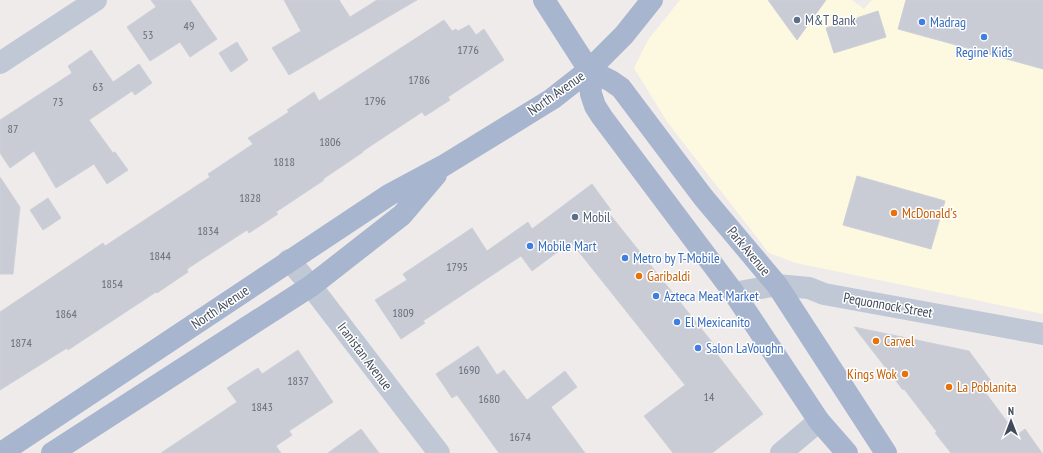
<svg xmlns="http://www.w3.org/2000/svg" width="1043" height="453" font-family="'PT Sans Narrow',sans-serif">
  <rect width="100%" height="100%" fill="#efebeb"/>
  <path fill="#fdf9e0" d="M680,0H852L864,9L872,0H1043V314L796,263L769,253L668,123L634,68L648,40Z"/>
  <path fill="#c9ccd4" stroke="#ced0d8" d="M151,0H190L217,39L190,57L180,42L150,61L127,27L156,7Z
    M284,0H339L350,17L377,0H417L289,75L272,48L301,31Z
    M768,0H826L797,40Z
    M906,0H1043V69L898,29Z
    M878,11L886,37L834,53L826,28Z
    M444,20L452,31L456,29L458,31L469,25L476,35L484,29L504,60L448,97L450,100L425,116L422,112L363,151V152L323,179L324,180L276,212L278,214L249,233L247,230L187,269L188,272L157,293L156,292L68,350L67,348L0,390V312L103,243L105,246L210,177L208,174L253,144L248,138L289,112L287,110L314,92L319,101Z
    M237,42L248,60L231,72L219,53Z
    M91,50L113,82L139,64L152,83L135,95L132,91L89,120L113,153L115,152L128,170L107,184L94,164L56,188L34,151L10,168L0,153V120L72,73L68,66Z
    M857,176L945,201L931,249L843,225Z
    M0,177L20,207L13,274H0Z
    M592,184L611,210L608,212L716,347L713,349L763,414L712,453H673L644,416L685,385L571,242L532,271L521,256L423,321L425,323L401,339L375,300L407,280L403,274L472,228L487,251L528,222L532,229Z
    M48,198L61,218L43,230L30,210Z
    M854,327L969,351L991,381L982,388L1017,435L1025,429L1042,453H951L935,433L937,432L904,389L903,390Z
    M478,346L497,375L504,370L527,400L565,371L577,387L551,407L585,453H499L457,395L452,398L436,374Z
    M298,350L333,402L289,431L292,435L276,446L281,453H161L237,402L227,388L258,368L262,374Z
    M361,429L379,453H328Z"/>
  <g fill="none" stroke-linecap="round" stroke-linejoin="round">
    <path stroke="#c0c8d5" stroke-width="22" d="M0,63L96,0
      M289,260L311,286L439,453
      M734,293L777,285L809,288L824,294L1043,334
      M781,453L819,421"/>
    <path stroke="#a7b5ce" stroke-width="22" d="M544,0L589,70L591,94L595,106L602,117L734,293L819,421L847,453
      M589,70L611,81L621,88L703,197L777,285L886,453
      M1,453L389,195L443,166L552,99L589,70L624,35L652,0
      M52,453L311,286L402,215L436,175"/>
  </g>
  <g fill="#5c6f8a" stroke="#fff" stroke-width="1.5">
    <circle cx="797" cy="20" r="4"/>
    <circle cx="575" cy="217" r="4"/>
  </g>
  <g fill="#3f7fe0" stroke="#fff" stroke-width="1.5">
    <circle cx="922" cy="22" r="4"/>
    <circle cx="984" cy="37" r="4"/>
    <circle cx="530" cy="246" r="4"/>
    <circle cx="625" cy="258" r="4"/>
    <circle cx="656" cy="296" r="4"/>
    <circle cx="677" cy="322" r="4"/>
    <circle cx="698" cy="348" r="4"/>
  </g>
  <g fill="#e8710a" stroke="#fff" stroke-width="1.5">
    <circle cx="894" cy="213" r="4"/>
    <circle cx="639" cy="276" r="4"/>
    <circle cx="876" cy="341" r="4"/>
    <circle cx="905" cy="374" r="4"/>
    <circle cx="949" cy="387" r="4"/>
  </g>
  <g text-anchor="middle" stroke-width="3" stroke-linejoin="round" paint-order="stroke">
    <g font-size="12" fill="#646b78">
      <text x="189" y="30">49</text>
      <text x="148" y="39">53</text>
      <text x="468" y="54">1776</text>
      <text x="419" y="84">1786</text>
      <text x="98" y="91">63</text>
      <text x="375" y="105">1796</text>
      <text x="58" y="106">73</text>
      <text x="13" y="133">87</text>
      <text x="330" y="146">1806</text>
      <text x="284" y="166">1818</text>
      <text x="250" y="202">1828</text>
      <text x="208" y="235">1834</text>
      <text x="160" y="260">1844</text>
      <text x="457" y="271">1795</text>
      <text x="112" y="288">1854</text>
      <text x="403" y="317">1809</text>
      <text x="66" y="318">1864</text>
      <text x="21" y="347">1874</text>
      <text x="469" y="374">1690</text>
      <text x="298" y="385">1837</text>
      <text x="709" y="401">14</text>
      <text x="489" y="403">1680</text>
      <text x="262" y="411">1843</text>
      <text x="520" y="441">1674</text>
    </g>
    <g font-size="14" fill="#4e5e75" stroke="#fff" text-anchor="start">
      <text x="805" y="25">M&amp;T Bank</text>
      <text x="583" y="222">Mobil</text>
    </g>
    <g font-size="14" fill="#366cbe" stroke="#fff" text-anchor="start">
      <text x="930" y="27">Madrag</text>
      <text x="984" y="57" text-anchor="middle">Regine Kids</text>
      <text x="538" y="251">Mobile Mart</text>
      <text x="633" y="263">Metro by T-Mobile</text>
      <text x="664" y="301">Azteca Meat Market</text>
      <text x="685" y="327">El Mexicanito</text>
      <text x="706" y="353">Salon LaVoughn</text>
    </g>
    <g font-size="14" fill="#424b5a" stroke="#fff">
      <text transform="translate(556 93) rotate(-35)" y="5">North Avenue</text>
      <text transform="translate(749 251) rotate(50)" y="5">Park Avenue</text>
      <text transform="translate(888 305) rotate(10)" y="5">Pequonnock Street</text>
      <text transform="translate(220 307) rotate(-34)" y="5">North Avenue</text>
      <text transform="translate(365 356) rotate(53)" y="5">Iranistan Avenue</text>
    </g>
    <g font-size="14" fill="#c56008" stroke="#fff" text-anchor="start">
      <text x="902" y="218">McDonald's</text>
      <text x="647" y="281">Garibaldi</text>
      <text x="884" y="346">Carvel</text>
      <text x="897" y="379" text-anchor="end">Kings Wok</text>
      <text x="957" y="392">La Poblanita</text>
    </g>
  </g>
  <g transform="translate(1011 421)" stroke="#ffffff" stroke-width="3" paint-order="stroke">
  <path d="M0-3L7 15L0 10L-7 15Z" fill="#424b5a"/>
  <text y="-6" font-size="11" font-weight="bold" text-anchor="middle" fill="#424b5a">N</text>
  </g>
</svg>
